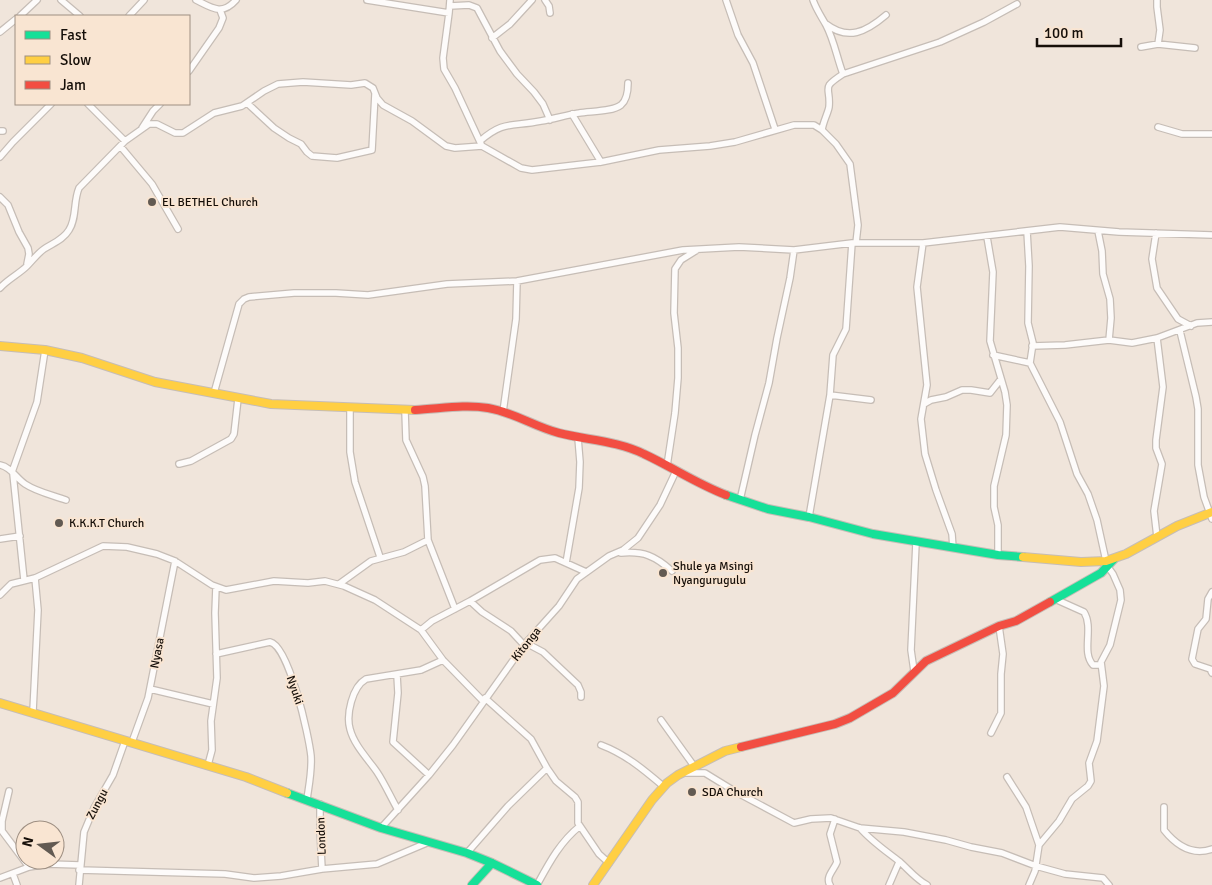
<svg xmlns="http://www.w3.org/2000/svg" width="1212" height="885" font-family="Signika,sans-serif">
  <rect width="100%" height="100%" fill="#f0e5db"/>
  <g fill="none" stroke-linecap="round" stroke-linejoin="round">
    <g stroke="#c6bdb6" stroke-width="8">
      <path id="street" d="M61,0L80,16
        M196,0C212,8 222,16 236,0
        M367,0L449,13L450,0
        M545,0L549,6L550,13
        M726,0L738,35L753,63L775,129
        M813,0C816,9 821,16 826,25C834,40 837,58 843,74
        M1157,0V7L1160,30L1158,44
        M450,6L469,5L477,8L500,51L517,74L534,92L543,104L550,120
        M449,13L443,58L444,69L455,88L481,144
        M20,16L37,0
        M129,16L144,0
        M826,24C848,41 866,32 886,15
        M0,32L16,19
        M492,38L510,24L532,0
        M1141,47L1158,44L1195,48
        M189,71L219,28L223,18L220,10
        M247,103L274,128L289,138L301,144L307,152L312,156L337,158L372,150L375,94
        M88,104L125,141
        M572,114L601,162
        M1158,127L1182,134H1212
        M142,128L153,111L160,104
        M822,130C823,122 828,113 829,107C831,86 820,89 843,74L940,42L984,22L1017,4
        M0,131H3
        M480,141C504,120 512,127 541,121C554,119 566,115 579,113C590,111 612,112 621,105C627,100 628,91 628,83
        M121,147L152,184L178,229
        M0,157L13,142L51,104
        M0,197L8,205L19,232L28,248L29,254L27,264
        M1027,231L1029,266L1028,323L1033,343L1030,363L1060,422L1077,474L1088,494L1097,520L1106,561
        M1098,231L1102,251L1103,274L1110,299L1111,318L1109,340
        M1156,233L1152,259L1157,288L1178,319L1191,326
        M987,237L993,272L990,341L1005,392L1007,405L1006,435L994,486V507L998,525V555
        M923,243L917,287L927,385L921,419L925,454L936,490L952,534L953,548
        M0,288C8,279 19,274 27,266C33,260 38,253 44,249C53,243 63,240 69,230C77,218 73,202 79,188L125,141L149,124H157L175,133H183L214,113L242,106L264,91L278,84L303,82L351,85L365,83L373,88L377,98L383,105L412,121L446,146L455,148L482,146L521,168L532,170L601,162L659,150L710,146L735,142L794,125H814L822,130L836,144L850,164L858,225L856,243
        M1180,331L1196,397L1198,409V465L1204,497L1212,519
        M1032,346L1065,345L1109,340L1132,343L1157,338L1197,323L1212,322
        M993,355L1030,363
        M214,393L239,304L244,299L249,297L294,293H336L368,295L447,284L517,281L683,250L739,247L794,250L852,243H923L1060,227L1119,232L1212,235
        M830,395L871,400
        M924,404L931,400L946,397L962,390H971L990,393L1001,379
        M350,409V452L355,482L380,557
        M405,411L406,440L423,477L425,486L428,540L455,609
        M503,412L516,319L517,281
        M179,464L191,461L231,439L234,434L238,399
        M0,465C11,467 16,478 25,484C37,492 52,495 66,500
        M667,466L675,413L678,378V348L674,313L675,269L681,260L697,250
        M12,472L37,402L45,350
        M13,474L24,580
        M740,500L755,435L769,383L777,338L790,278L794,250
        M809,517L830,395L833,355L846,329L852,243
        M1157,537L1154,511L1162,464L1156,448V440L1163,387L1157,338
        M0,539L20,536
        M621,553C644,551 655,556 672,571
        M566,563L579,488L580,462L578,438
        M339,584L371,561L404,552L428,540
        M1212,592L1208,599L1206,619L1198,629L1192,659L1195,664L1210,669L1212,673
        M0,595L11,584L35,578L103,546L127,547L157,554L175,561L212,585L226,590L274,581L308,583L325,581L344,586L375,600L421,630L443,660L483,701
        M1055,599L1084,612C1094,628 1081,652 1093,665H1101
        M470,601L482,612L511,631L524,645
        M421,630L432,621L470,601L540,560L555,558L586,572
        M526,643L543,652L578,685L581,692V697
        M216,654L270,642C289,646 309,736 311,756C312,771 309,785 307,799
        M914,671L911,650L916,543
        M397,675L398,693L393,742L429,775
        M150,689L213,704
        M485,698L531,739L547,768L556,781L575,797L578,802V823L599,854L609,863
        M33,711L38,610L35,578
        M661,720L694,766
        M991,733L1001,713V674L1003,654L999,626
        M132,742L148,698L175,561
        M601,745C625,754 643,769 663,786
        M208,765L212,750L211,721L217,678L215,613L216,587
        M687,773H705L736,792L794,823L811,819L831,818L860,828L904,832L946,840L971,847L1002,853L1036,866L1065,874L1103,878L1109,885
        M1007,777L1026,807L1039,845
        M9,791L2,821V831L29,867
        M320,804V831L322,869
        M1164,807V830C1176,845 1192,856 1212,849
        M398,810C391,798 385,784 377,772C368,759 354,745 350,729C346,715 352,687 366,679L421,670L443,660
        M381,828L429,775L453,745L524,645L559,606L577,579L609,556L623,550L638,538L660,505L676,471
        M860,828C871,841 886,851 900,862C909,870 916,879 927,885
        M467,853L508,806L547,768
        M79,870L225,874L254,878L281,876L322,869L377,864L429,842
        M13,874L17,885
        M0,878L29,867L48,864L80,865
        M79,885L84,832L94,808L113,775L125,741
        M537,885C549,863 560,842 580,826
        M830,885C825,877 834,870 837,862L830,834L835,819
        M889,885L899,862
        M1029,885L1035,871L1039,845L1059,821L1072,799L1088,786L1091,781L1089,763L1097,741L1104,686L1101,662L1110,645L1121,600L1120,590L1113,574L1108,567"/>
    </g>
    <g stroke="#c6bdb6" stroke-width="10">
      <path id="fast" d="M726,495L768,509L809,517L873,534L998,555L1023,557
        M1050,602L1101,573L1114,559
        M287,793L381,828L467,853L492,863L537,885
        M472,885L492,863"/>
    </g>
    <g stroke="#c6bdb6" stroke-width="10">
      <path id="slow" d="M0,346L45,350L82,358L155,382L271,404L415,410
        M1023,557L1081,562L1106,561L1126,554L1177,526L1212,512
        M0,703L246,777L287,793
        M593,885L652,800L667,783L678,775L725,751L741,747"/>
    </g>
    <g stroke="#c6bdb6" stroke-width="10">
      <path id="jam" d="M415,410C439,409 464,404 488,408C513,412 535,427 559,433C587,440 618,441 644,454C672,467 697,484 726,495
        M741,747L835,724L850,718L893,693L926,661L999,626L1016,621L1050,602"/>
    </g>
    <use href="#street" stroke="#fdfbfa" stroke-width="5.5"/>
    <use href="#fast" stroke="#16e098" stroke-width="8"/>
    <use href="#slow" stroke="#ffcf43" stroke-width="8"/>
    <use href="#jam" stroke="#f24e42" stroke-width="8"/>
  </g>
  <g fill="#625a52" stroke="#f9e5d2" stroke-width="2">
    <circle cx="152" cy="202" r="5"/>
    <circle cx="59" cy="523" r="5"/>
    <circle cx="663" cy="573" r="5"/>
    <circle cx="692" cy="792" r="5"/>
  </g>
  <g text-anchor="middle" stroke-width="4" stroke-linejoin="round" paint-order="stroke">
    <g font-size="12" fill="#160f09" stroke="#f9e5d2" text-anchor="start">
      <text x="162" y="206">EL BETHEL Church</text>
      <text x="69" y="527">K.K.K.T Church</text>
      <text x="673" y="570">Shule ya Msingi<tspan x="673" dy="14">Nyangurugulu</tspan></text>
      <text x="702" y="796">SDA Church</text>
    </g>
    <g font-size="12" fill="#160f09" stroke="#f9e5d2">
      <text transform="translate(526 644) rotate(-52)" y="4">Kitonga</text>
      <text transform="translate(157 653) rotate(-79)" y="4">Nyasa</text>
      <text transform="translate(295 690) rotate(71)" y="4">Nyuki</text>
      <text transform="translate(97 804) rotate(-62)" y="4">Zungu</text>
      <text transform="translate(321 836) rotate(-92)" y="4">London</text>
    </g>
  </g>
  <rect x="15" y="15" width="175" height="90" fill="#f9e5d2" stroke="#9e8f82"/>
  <rect x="25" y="31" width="25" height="8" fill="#16e098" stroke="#9e8f82"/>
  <text x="60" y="40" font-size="15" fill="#160f09">Fast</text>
  <rect x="25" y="56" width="25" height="8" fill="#ffcf43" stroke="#9e8f82"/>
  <text x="60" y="65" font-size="15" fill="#160f09">Slow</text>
  <rect x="25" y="81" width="25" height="8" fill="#f24e42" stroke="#9e8f82"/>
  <text x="60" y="90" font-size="15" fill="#160f09">Jam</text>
  <g transform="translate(40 845) rotate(285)"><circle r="24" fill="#f9e5d2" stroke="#9e8f82"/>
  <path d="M0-4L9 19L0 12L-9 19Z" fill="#625a52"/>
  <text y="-8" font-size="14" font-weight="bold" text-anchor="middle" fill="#160f09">N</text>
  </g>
  <path d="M1037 38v8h84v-8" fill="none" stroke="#160f09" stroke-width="2.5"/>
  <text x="1044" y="38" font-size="15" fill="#160f09" stroke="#f9e5d2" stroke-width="4" paint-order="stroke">100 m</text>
</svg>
